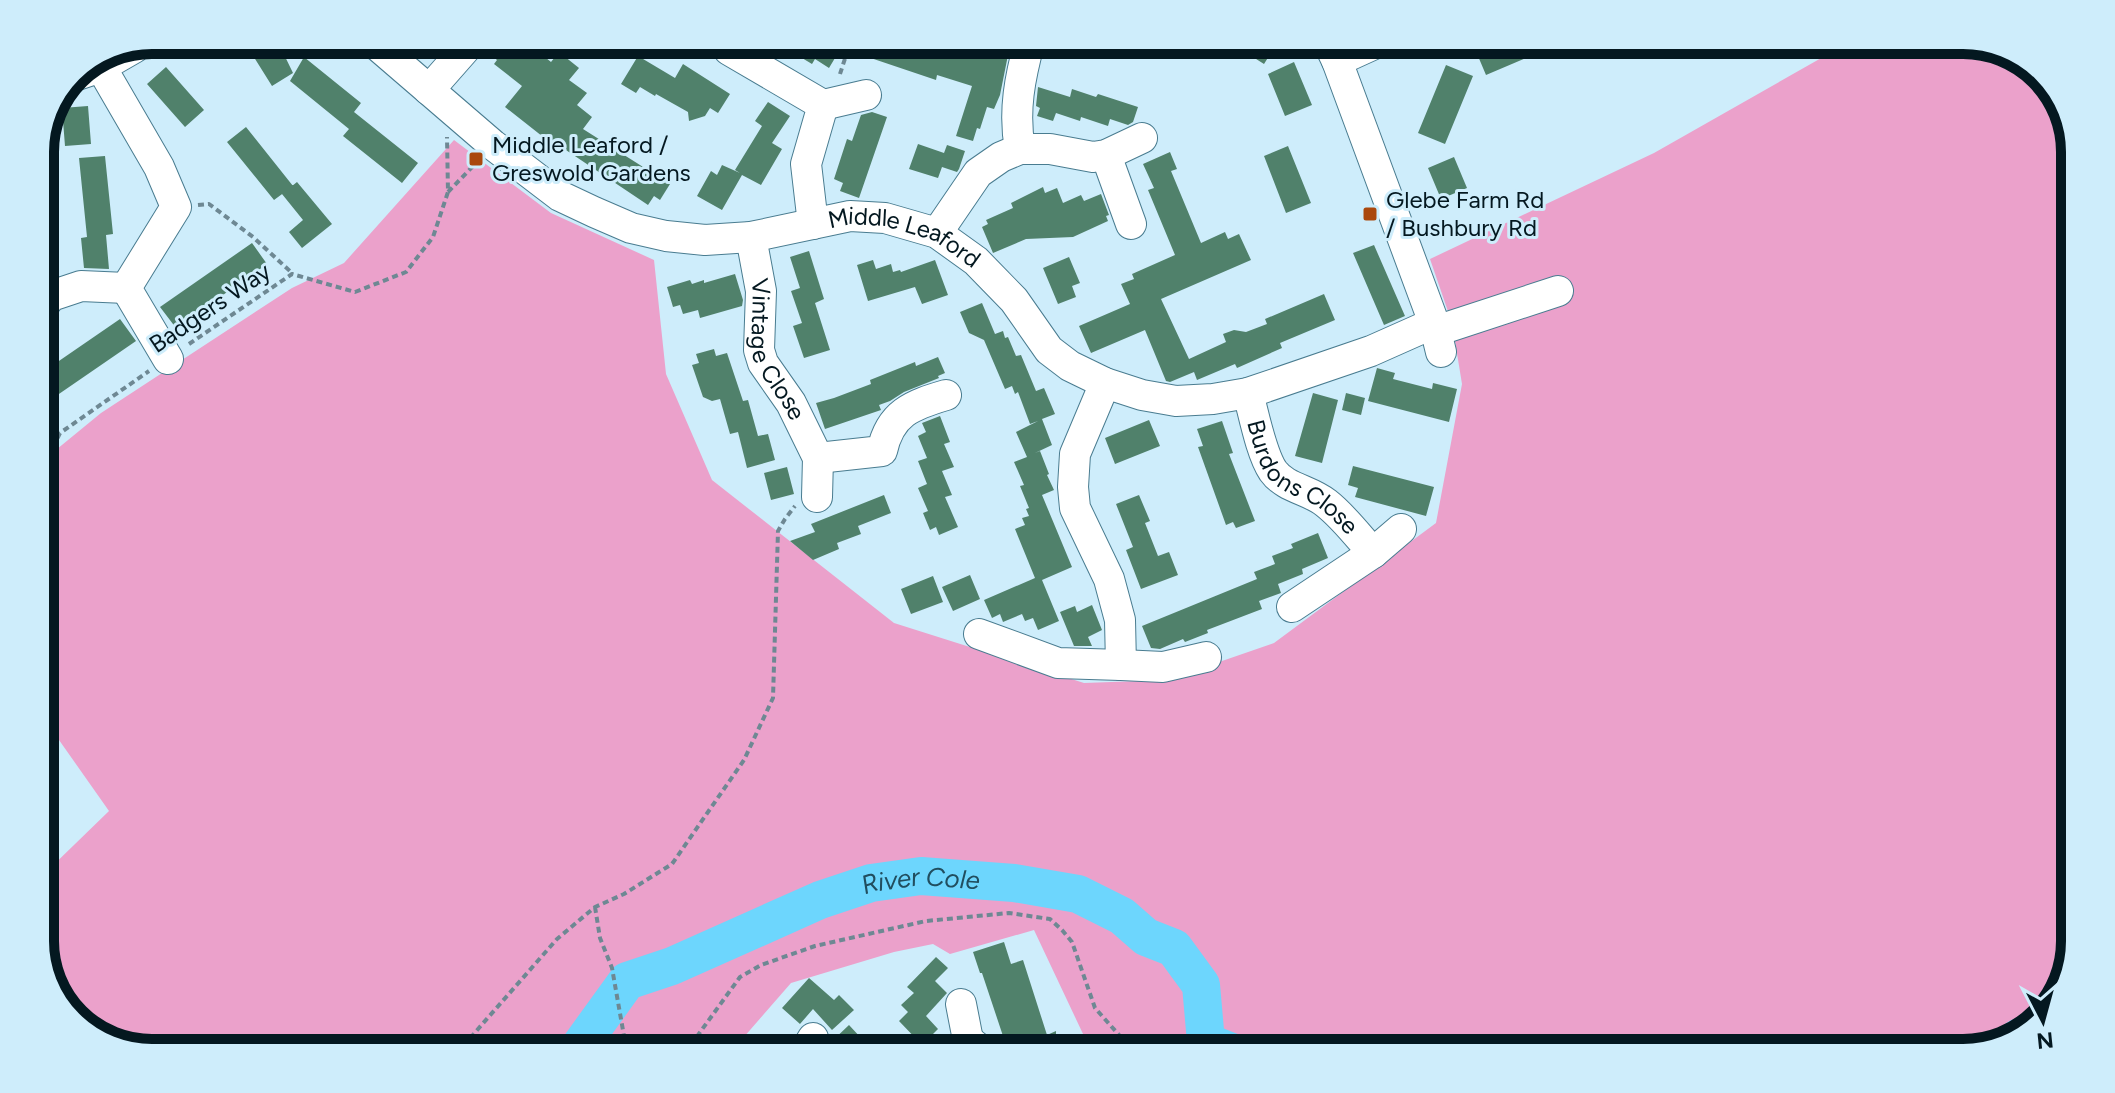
<svg xmlns="http://www.w3.org/2000/svg" width="2115" height="1093" font-family="Figtree,sans-serif">
  <rect width="100%" height="100%" fill="#ceedfb"/>
  <path fill="#eba1cb" d="M1853,40H1962L2013,52L2056,90L2075,146V940L2063,991L2019,1038L1963,1053H1092L1034,930L950,954L933,944L894,952L791,983L730,1053H153L137,1049L53,985L40,948V878L109,811L40,713V463L101,413L292,288L344,263L454,140L551,213L654,260L666,374L712,480L894,623L1084,683L1167,680L1274,643L1436,523L1462,384L1452,323L1430,259L1654,153Z"/>
  <g fill="none" stroke-linecap="round" stroke-linejoin="round">
    <g stroke="#6dd6fd" stroke-width="38">
      <path d="M2018,1038L2020,1037"/>
      <path id="s1" d="M575,1053L627,981L672,966L820,900L871,883L921,876L1014,883L1078,894L1122,916L1146,937L1174,948L1201,985L1206,1042L1234,1053"/>
    </g>
  </g>
  <path fill="#50816b" d="M277,40L293,73L272,86L252,54Z
    M491,40H524L551,62L559,52L579,68L569,80L587,93L577,105L592,117L583,129L670,184L660,200L654,196L648,205L548,138L547,140L505,107L522,86L494,64L497,60L487,51Z
    M772,40H932L929,48L960,58L973,50L988,54L992,40H1011L1000,95L994,109L987,107L980,129L977,128L973,141L956,136L972,86L937,75L936,80L841,48L829,68L815,59L812,64Z
    M1226,40H1279L1264,64Z
    M1497,40H1568L1486,75L1475,49Z
    M638,56L675,78L683,64L730,94L718,113L710,108L705,116L689,121L688,112L656,94L655,96L640,87L636,93L621,84Z
    M304,57L361,103L354,112L418,163L402,183L343,136L349,129L290,81Z
    M1294,62L1312,105L1285,116L1268,74Z
    M1446,65L1473,76L1445,144L1418,133Z
    M166,67L204,110L185,127L147,84Z
    M1038,87L1070,97L1072,89L1096,97L1098,94L1138,107L1133,122L1128,125L1110,119L1108,126L1081,117L1080,121L1056,113L1053,121L1037,116L1040,108L1036,106Z
    M768,102L790,116L772,143L782,149L761,185L742,175L722,210L697,196L711,171L717,175L722,165L740,173L735,170L762,126L755,121Z
    M88,106L91,144L65,146L62,108Z
    M872,112L887,117L859,198L840,191L843,183L834,179L847,139L852,141L861,115Z
    M246,127L293,186L274,200L227,142Z
    M918,144L944,153L947,145L965,151L959,169L957,172L942,167L938,178L909,169Z
    M1288,146L1311,203L1286,213L1264,156Z
    M1170,152L1177,169L1171,171L1201,243L1225,232L1228,239L1239,234L1251,260L1161,299L1189,359L1226,342L1223,334L1234,330L1246,332L1267,324L1265,319L1324,294L1335,320L1280,343L1282,348L1237,368L1235,364L1197,380L1194,372L1170,382L1166,381L1145,330L1091,353L1079,326L1130,304L1121,284L1134,279L1132,274L1175,255L1148,190L1154,188L1143,164Z
    M105,156L113,234L106,235L109,269L84,268L81,238L87,237L79,158Z
    M1454,157L1467,188L1441,199L1428,168Z
    M297,182L332,224L302,248L289,232L303,220L282,194Z
    M1043,187L1045,193L1057,188L1063,203L1081,195L1084,201L1101,194L1109,215L1106,216L1108,221L1073,237L1026,239L993,253L982,227L988,224L986,220L1013,208L1011,203Z
    M252,243L267,264L176,328L160,307Z
    M1374,245L1405,316L1384,325L1353,253Z
    M809,251L824,299L815,303L830,350L804,358L793,326L802,323L791,291L800,288L790,257Z
    M1069,257L1080,283L1072,286L1076,297L1058,304L1043,268Z
    M873,260L876,269L891,264L893,272L900,270L901,272L935,260L948,295L922,304L915,287L868,301L857,265Z
    M735,274L743,300L742,306L700,318L698,310L683,314L680,305L673,307L667,287L690,280L692,284L704,280V283Z
    M982,303L995,334L1003,331L1005,338L1008,337L1016,356L1021,355L1036,391L1044,388L1055,414L1042,419L1052,445L1035,453L1040,451L1049,474L1047,475L1054,490L1042,495L1072,567L1042,580L1059,621L1038,630L1033,618L1025,621L1022,614L1003,622L1000,614L992,618L984,600L1035,578L1015,529L1025,525L1022,518L1029,516L1026,509L1029,508L1020,486L1024,485L1014,462L1027,457L1016,432L1038,421L1030,424L1018,392L1015,394L1012,386L1005,389L984,340L969,333L960,312Z
    M120,319L136,341L40,407V374Z
    M714,349L716,356L727,353L743,401L748,400L758,436L768,434L775,460L747,468L738,432L730,434L720,399L712,401L703,397L692,365L699,363L696,354Z
    M938,357L945,373L938,376L939,378L904,392L890,401L879,405L881,410L825,429L816,403L834,398L871,384L870,380L915,362L916,366Z
    M1377,368L1395,373L1393,379L1432,389L1433,383L1457,389L1449,422L1368,401Z
    M1313,393L1338,400L1322,463L1295,456Z
    M1346,393L1365,398L1361,415L1342,410Z
    M940,416L950,442L944,444L954,467L942,471L952,495L945,497L958,527L939,535L936,527L930,530L923,513L928,511L918,488L927,484L918,461L927,458L918,436L926,432L922,423Z
    M1149,420L1160,446L1115,464L1105,438Z
    M1222,421L1233,453L1229,454L1255,521L1236,528L1233,522L1226,525L1198,447L1203,446L1197,429Z
    M1353,466L1434,487L1426,516L1355,497L1358,488L1348,485Z
    M787,467L794,494L771,500L764,473Z
    M884,495L891,513L858,526L861,534L837,543L839,549L813,560L790,541L815,532L811,524Z
    M1139,495L1150,521L1145,523L1158,556L1169,552L1178,575L1141,589L1126,550L1133,547L1116,504Z
    M1318,533L1328,558L1302,569L1303,574L1278,584L1281,593L1259,601L1262,609L1207,630L1208,633L1185,642L1183,639L1160,649L1151,648L1142,626L1257,579L1254,572L1275,564L1272,556L1293,548L1291,544Z
    M970,575L980,599L953,611L942,587Z
    M933,576L943,602L911,614L901,589Z
    M1092,605L1102,630L1088,637L1092,646H1074L1060,612L1075,606L1077,612Z
    M1004,942L1011,964L1023,960L1047,1035L1056,1031V1053H1002V1050L1007,1048L982,973H980L973,952Z
    M936,957L948,968L935,981L947,993L926,1016L938,1029L922,1045L899,1021L908,1012L901,1005L914,993L907,987Z
    M809,978L834,1000L839,995L854,1010L832,1030L813,1009L800,1024L782,1008Z
    M849,1025L862,1039L859,1042L872,1053H825L829,1044Z"/>
  <g fill="none" stroke-linecap="round" stroke-linejoin="round">
    <g stroke="#497c90" stroke-width="32">
      <g id="minor">
        <path id="s2" d="M371,40L493,145L560,196L594,212L631,228L666,236L705,240L751,237L850,216L885,218L937,233L976,261L1014,300L1049,350L1070,366L1105,383L1142,395L1176,401L1213,399L1248,393L1371,351L1434,323"/>
        <path d="M1327,40L1337,61L1434,323L1441,352"/>
        <path d="M729,50L823,105L806,164L813,224"/>
        <path d="M1337,61L1383,40"/>
        <path d="M101,67L159,167L176,207L126,288L168,359"/>
        <path d="M71,77L101,67L134,48"/>
        <path d="M429,90L473,40"/>
        <path d="M823,105L866,95"/>
        <path d="M1020,149C1013,111 1020,77 1030,40"/>
        <path d="M1106,155L1131,224"/>
        <path d="M937,233L978,173L1001,157L1020,149H1050L1093,157L1106,155L1142,138"/>
        <path id="s3" d="M751,237L761,291L759,350L763,363L791,403L818,458L817,497"/>
        <path d="M40,310L51,296L81,286L126,288"/>
        <path d="M1436,331L1558,291"/>
        <path id="s4" d="M1248,393C1254,415 1261,453 1273,471C1285,488 1310,490 1326,503C1344,517 1358,536 1373,553"/>
        <path d="M818,458L882,451C890,413 912,405 946,395"/>
        <path d="M1292,607L1373,553L1401,529"/>
        <path d="M979,634L1058,663L1121,665L1120,620L1109,579L1075,508L1073,487L1075,454L1105,383"/>
        <path d="M1121,665L1163,667L1206,657"/>
        <path d="M961,1004L968,1040"/>
        <path d="M773,1050L779,1053"/>
        <path d="M804,1053L813,1038"/>
        <path d="M955,1053L968,1040L984,1053"/>
      </g>
    </g>
    <path stroke="#6e8893" stroke-width="4" stroke-dasharray="6 4" stroke-linecap="butt" d="M840,74L851,40
      M448,192L477,162
      M198,205L209,204L253,237L292,273
      M189,344L292,274L355,292L406,272L433,237L448,192L447,137
      M40,474L60,433L149,371
      M595,907L600,938L612,968L627,1053
      M457,1053L557,939L595,907L624,894L672,864L744,760L773,698L778,531L785,519L795,506
      M685,1053L740,977L761,965L815,946L926,921L1009,913L1050,919L1062,930L1072,942L1095,1008L1135,1053"/>
    <use href="#minor" stroke="#fff" stroke-width="30"/>
  </g>
  <g fill="#aa480d" stroke="#ceedfb" stroke-width="3">
    <rect x="468" y="151" width="16" height="16" rx="4"/>
    <rect x="1362" y="206" width="16" height="16" rx="4"/>
  </g>
  <g text-anchor="middle" stroke-width="6" stroke-linejoin="round" paint-order="stroke">
    <g font-size="24" fill="#041820" stroke="#ceedfb" text-anchor="start">
      <text x="492" y="153">Middle Leaford /<tspan x="492" dy="28">Greswold Gardens</tspan></text>
      <text x="1386" y="208">Glebe Farm Rd<tspan x="1386" dy="28">/ Bushbury Rd</tspan></text>
    </g>
    <g font-size="24" fill="#041820" stroke="#ceedfb">
      <text dy="8" stroke="none"><textPath href="#s2" startOffset="604">Middle Leaford</textPath></text>
      <text transform="translate(210 308) rotate(-34)" y="8">Badgers Way</text>
      <text dy="8" stroke="none"><textPath href="#s3" startOffset="118">Vintage Close</textPath></text>
      <text dy="8" stroke="none"><textPath href="#s4" startOffset="106">Burdons Close</textPath></text>
    </g>
    <g font-size="26" font-style="italic" fill="#214e5f" stroke="#ceedfb">
      <text dy="9" stroke="none"><textPath href="#s1" startOffset="402">River Cole</textPath></text>
    </g>
  </g>
  <path d="M0 0H2115V1093H0ZM152 54H1963A98 98 0 0 1 2061 152V941A98 98 0 0 1 1963 1039H152A98 98 0 0 1 54 941V152A98 98 0 0 1 152 54Z" fill="#ceedfb" fill-rule="evenodd"/>
  <path fill="none" stroke="#041820" stroke-width="10" d="M152 54H1963A98 98 0 0 1 2061 152V941A98 98 0 0 1 1963 1039H152A98 98 0 0 1 54 941V152A98 98 0 0 1 152 54Z"/>
  <g transform="translate(2043 1021) rotate(174)" stroke="#ceedfb" stroke-width="6" paint-order="stroke">
  <path d="M0-6L14 30L0 20L-14 30Z" fill="#041820"/>
  <text y="-12" font-size="22" font-weight="bold" text-anchor="middle" fill="#041820">N</text>
  </g>
</svg>
